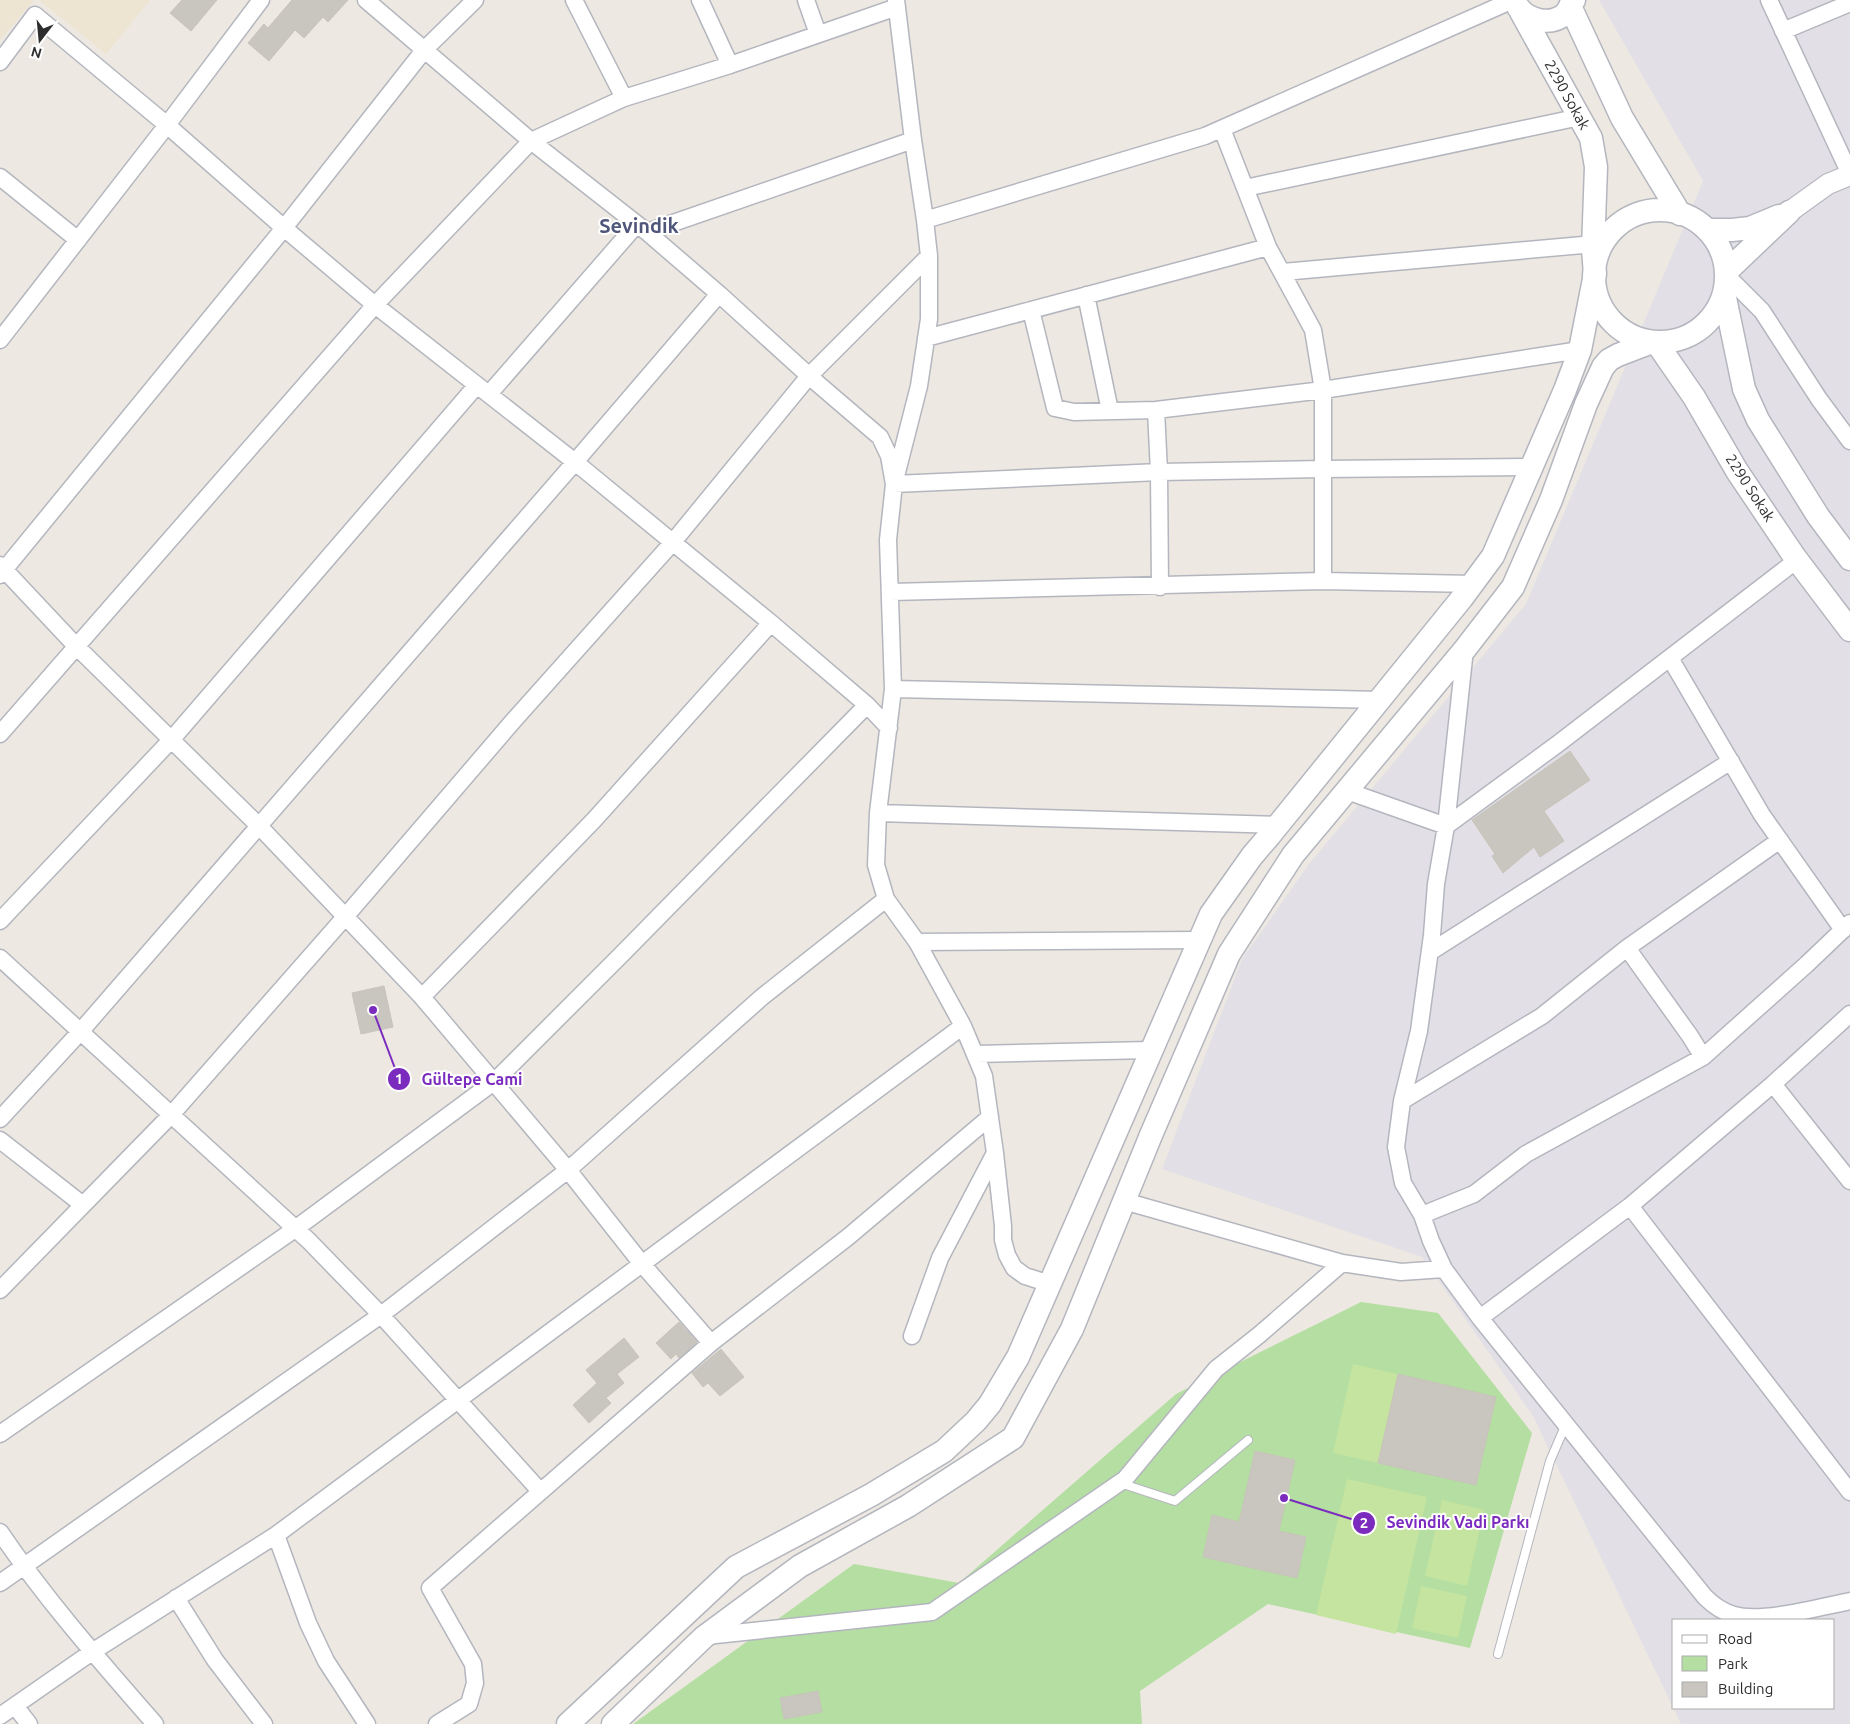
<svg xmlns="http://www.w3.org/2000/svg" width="1850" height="1724" font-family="Ubuntu,sans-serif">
  <rect width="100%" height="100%" fill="#ede8e1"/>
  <path fill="#e2e0e6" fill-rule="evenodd" d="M1599,0H1850V1724H1681L1533,1416L1422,1257L1162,1169L1242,959L1309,864L1526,604L1703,181ZM1674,1620H1834V1708H1674Z"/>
  <path fill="#ede5d2" d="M0,0H34L0,40Z
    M39,0H150L106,54Z"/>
  <path fill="#b4dea2" d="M1361,1302L1438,1313L1532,1433L1470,1648L1268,1604L1140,1691L1142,1724H633L854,1564L959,1583L1176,1394Z"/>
  <path fill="#c4e49f" d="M1353,1364L1398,1374L1378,1463L1333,1453Z
    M1347,1479L1427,1497L1396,1634L1316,1615Z
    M1442,1500L1484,1510L1467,1586L1425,1576Z
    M1421,1586L1467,1596L1458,1638L1412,1628Z"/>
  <path fill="#c9c6bf" stroke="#c8c4ba" d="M182,0H217L191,31L170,13Z
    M292,0H348L328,22L323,17L304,38L295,30L269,61L248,43L264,24L268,28Z
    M1570,751L1590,780L1544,811L1564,841L1540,857L1534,847L1503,873L1492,856L1495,854L1472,820Z
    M384,986L393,1027L361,1034L352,993Z
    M679,1322L697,1342L679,1358L676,1354L671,1359L656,1343Z
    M624,1338L639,1357L617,1374L624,1383L606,1398L611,1403L589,1423L573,1405L597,1383L586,1370Z
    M721,1349L744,1377L720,1396L708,1383L703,1387L692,1373Z
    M1398,1374L1496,1397L1476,1485L1378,1463Z
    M1255,1451L1295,1460L1279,1531L1306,1537L1297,1578L1203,1557L1212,1515L1239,1522Z
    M818,1691L822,1712L784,1719L780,1698Z"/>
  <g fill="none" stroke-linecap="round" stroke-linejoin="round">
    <g stroke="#b4b6bf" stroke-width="10">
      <path id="service" d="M1120,1483L1175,1501L1248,1440
        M1498,1654L1550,1461L1566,1424"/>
    </g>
    <g stroke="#b4b6bf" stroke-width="19">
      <path id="minor" d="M366,0L531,141L647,232L719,294L817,383L880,437L889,456L894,484L1159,472L1323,469L1532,467
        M574,0L624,98
        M700,0L730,65
        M806,0L818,34
        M896,0L913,140L925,220L929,256V319L919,386L894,484L888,540L893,689L878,813L876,865L886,899L917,942L963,1026L984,1076L995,1153L1003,1226V1240L1007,1255L1014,1268L1025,1276L1050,1284
        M1769,0L1850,174
        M1783,31L1850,3
        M0,62L35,15L167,125L284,228L375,305L575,462L771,623L867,705L889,728
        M1222,129L1268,247L1313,330L1323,390V581
        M0,177L78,240
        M1245,188L1580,117
        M925,220L1205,136L1513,0
        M647,232L913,140
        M1283,272L1594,244
        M1727,276L1762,311L1819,399L1850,441
        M1086,295L1110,411
        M1031,310L1055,408L1074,412L1156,410L1323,390L1580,350
        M926,338L1268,247
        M0,340L167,125L261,0
        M489,394L637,224
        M1156,410L1159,472L1160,587
        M0,565L77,647L259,826L422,997L568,1170L642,1264L711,1343
        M0,575L284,228L425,49L475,0
        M891,592L1323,581L1474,584
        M1465,649L1446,826L1436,884L1432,935L1419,1031L1402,1101L1396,1147L1403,1183L1422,1215L1431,1241L1444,1269L1480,1318L1705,1597C1713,1605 1723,1612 1734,1615C1762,1623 1820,1607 1850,1601
        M1670,658L1762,815L1843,930
        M893,689L1380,700
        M0,734L375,305L531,141L624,98L730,65L897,7
        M1347,791L1446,826
        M878,813L1278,825
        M1446,826L1559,743L1797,560
        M0,921L172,739L477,385
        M917,942L1199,940
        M1627,948L1690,1036L1703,1057
        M1430,952L1731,761
        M0,958L309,1241L381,1315L540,1491
        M422,997L594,820L771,623
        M1850,1014L1773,1084L1630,1206L1850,1492
        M976,1054L1150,1050
        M1773,1084L1850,1181
        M1402,1101L1542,1016L1627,948L1780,840
        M0,1119L80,1032L575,462L719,294
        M0,1140L83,1205
        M1124,1201L1342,1263L1401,1272L1444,1269
        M1422,1215L1474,1194L1526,1154L1703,1057L1807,964L1850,923
        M0,1290L171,1115L345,917L514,720L673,542L809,376L929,256
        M1480,1318L1630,1206
        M912,1336L940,1258L995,1153
        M0,1434L295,1229L495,1081L620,956L867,705
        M0,1532C46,1600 101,1662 155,1724
        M276,1535L308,1623L326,1661L367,1724
        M0,1583L381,1315L568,1170L762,997L886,899
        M176,1598L215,1660L264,1724
        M706,1636L932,1612L1125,1479L1216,1369L1259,1335L1342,1263
        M15,1706L29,1724
        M0,1716L92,1652L276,1535L963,1026
        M437,1724L469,1704L475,1683L473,1664L430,1588L711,1343L848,1237L990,1117"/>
    </g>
    <g stroke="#b4b6bf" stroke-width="22">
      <path id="tertiary" d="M1789,212L1828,184L1850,175"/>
    </g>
    <g stroke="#b4b6bf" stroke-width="25">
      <path id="secondary" d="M1570,6L1622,118L1680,214
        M1518,7C1528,21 1551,26 1565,14C1569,10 1571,4 1574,0
        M1594 276a66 66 0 1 1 132 0a66 66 0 1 1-132 0Z
        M1707,230H1732L1750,228L1779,216
        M1726,272L1789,212
        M1724,293L1744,389L1758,420L1818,516L1850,559
        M1656,342L1694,397L1737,471L1794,556L1850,630
        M568,1724L736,1567L871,1495L944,1451L976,1421L990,1404L1018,1357L1211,914L1252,856L1270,835L1462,598L1493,556L1565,390L1580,350L1595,274L1593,249L1596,167L1591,138L1521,12
        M613,1724L704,1637L800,1566L908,1506L1013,1438L1072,1329L1151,1135L1229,954L1293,855L1465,649L1513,587L1551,500L1586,404L1603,367L1609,360L1618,355L1652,342"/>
    </g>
    <use href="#service" stroke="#fff" stroke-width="8"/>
    <use href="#minor" stroke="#fff" stroke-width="16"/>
    <use href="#tertiary" stroke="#fff" stroke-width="20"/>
    <use href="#secondary" stroke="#fff" stroke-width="22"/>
  </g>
  <g text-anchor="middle" stroke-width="4" stroke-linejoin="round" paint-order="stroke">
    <g font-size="15" fill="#2d2d2d" stroke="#fff">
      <text transform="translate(1567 95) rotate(61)" y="5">2290 Sokak</text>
      <text transform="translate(1750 488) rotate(57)" y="5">2290 Sokak</text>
    </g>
    <g font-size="20" font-weight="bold" fill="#50567a" stroke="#fff">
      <text x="639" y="233">Sevindik</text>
    </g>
  </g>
  <path fill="none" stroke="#7b2cbf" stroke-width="2" d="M373 1010L399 1079M1284 1498L1364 1523"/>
  <g fill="#7b2cbf" stroke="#fff" stroke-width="2">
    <circle cx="373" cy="1010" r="5"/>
    <circle cx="1284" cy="1498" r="5"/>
    <circle cx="399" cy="1079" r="12"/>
    <circle cx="1364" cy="1523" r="12"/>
  </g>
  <g font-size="15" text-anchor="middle" font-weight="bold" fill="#fff">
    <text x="399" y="1084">1</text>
    <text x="1364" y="1528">2</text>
  </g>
  <g font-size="16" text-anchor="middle" font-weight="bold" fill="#7b2cbf" stroke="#fff" stroke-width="4" stroke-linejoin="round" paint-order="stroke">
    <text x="472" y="1085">Gültepe Cami</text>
    <text x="1458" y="1528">Sevindik Vadi Parkı</text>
  </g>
  <rect x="1672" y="1619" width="162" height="90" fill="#ffffff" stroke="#ababab"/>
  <rect x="1682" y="1635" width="25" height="8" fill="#ffffff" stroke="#ababab"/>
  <text x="1718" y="1644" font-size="15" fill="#2d2d2d">Road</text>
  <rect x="1682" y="1656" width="25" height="15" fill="#b4dea2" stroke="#ababab"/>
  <text x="1718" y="1669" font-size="15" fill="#2d2d2d">Park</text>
  <rect x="1682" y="1682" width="25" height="15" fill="#c9c6bf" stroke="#ababab"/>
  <text x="1718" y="1694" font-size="15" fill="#2d2d2d">Building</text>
  <g transform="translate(40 40) rotate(196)" stroke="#ffffff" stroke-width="4" paint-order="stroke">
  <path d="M0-4L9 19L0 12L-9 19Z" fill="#2d2d2d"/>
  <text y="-8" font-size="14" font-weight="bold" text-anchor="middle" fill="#2d2d2d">N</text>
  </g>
</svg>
